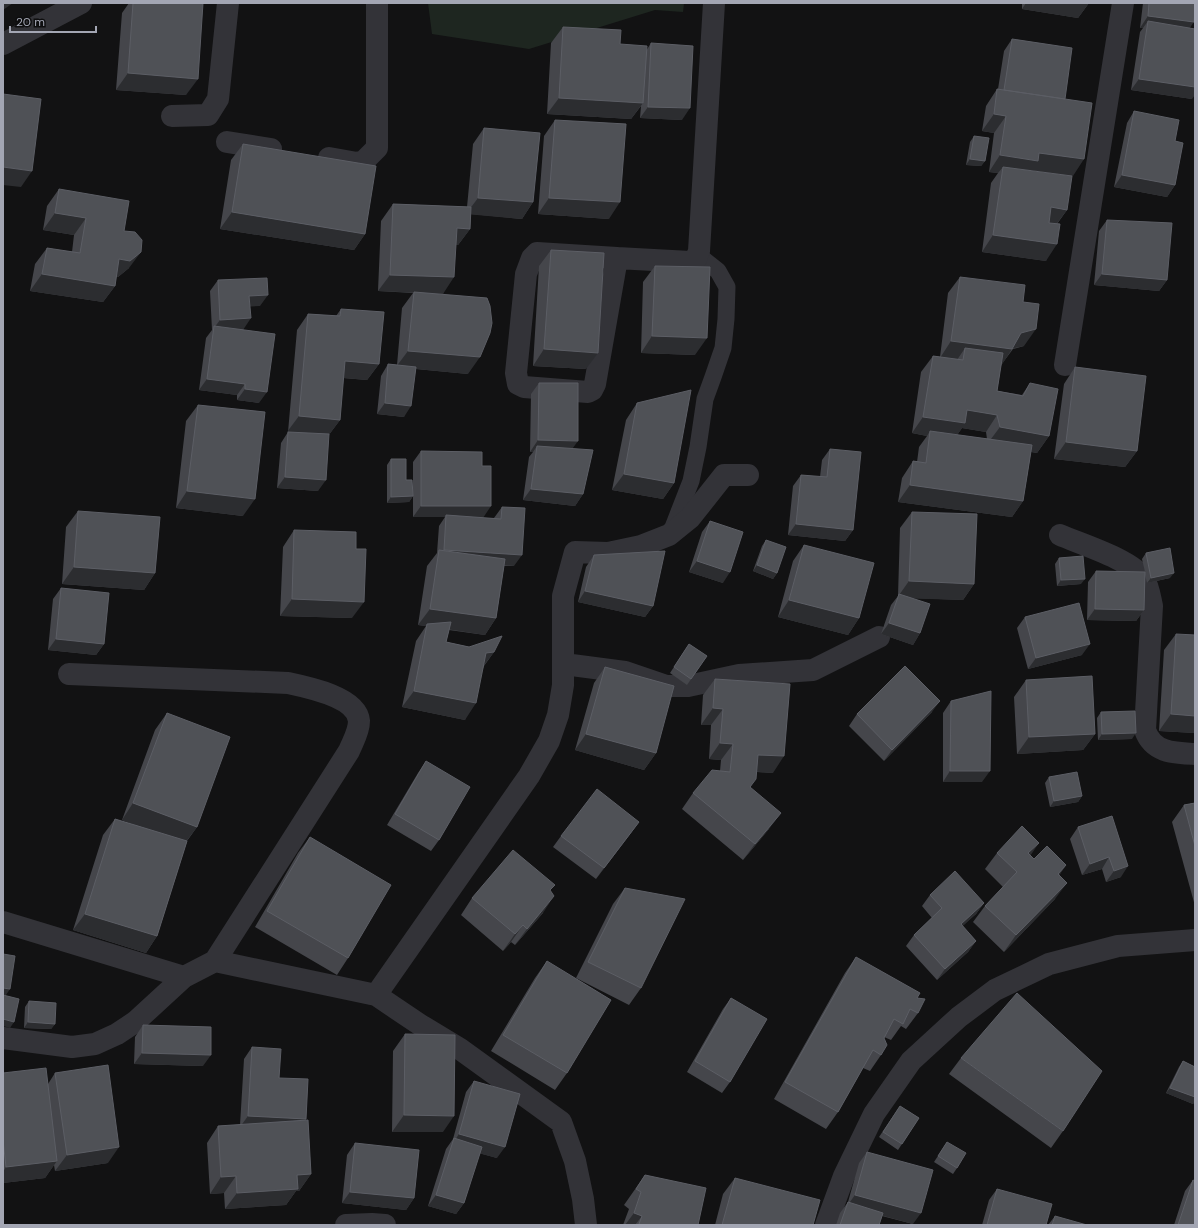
<svg xmlns="http://www.w3.org/2000/svg" width="1198" height="1228" font-family="'DM Sans',sans-serif">
  <rect width="100%" height="100%" fill="#121213"/>
  <path fill="#1e2620" d="M428,3H684L683,12L655,10L529,49L432,34Z"/>
  <g fill="none" stroke-linecap="round" stroke-linejoin="round">
    <path stroke="#333338" stroke-width="17" d="M670,535L691,481L698,447L705,399L713,377L723,348L726,319L727,287L718,271L698,255"/>
    <path stroke="#333338" stroke-width="22" d="M3,44L81,3
      M172,116L208,115L218,99L228,3
      M227,142L271,149
      M329,158L357,163L364,161L377,148V3
      M617,258L537,253L532,258L526,274L516,373L518,384L524,387L588,392L592,390L595,384L617,258L690,262L696,259L699,251L714,3
      M1065,365L1123,3
      M1060,535C1081,544 1133,560 1144,579C1149,587 1150,597 1152,606L1145,730C1153,753 1174,753 1195,754
      M564,664L625,672L666,686H688L739,675L813,670L879,637
      M69,674L288,683C307,687 357,697 359,721C359,732 353,741 349,751L215,961
      M3,922L184,977L215,961L376,995L422,1026L460,1049L561,1122L575,1161L583,1199L586,1225
      M376,995L529,776L549,741L558,715L563,685V596L575,552L608,553L641,546L669,535L690,518L724,475H748
      M3,1038L72,1047L95,1044L117,1034L135,1022L184,977
      M346,1225L372,1224L385,1225"/>
    <path stroke="#333338" stroke-width="22" d="M826,1225L844,1176L874,1114L911,1061L959,1017L995,990L1049,964L1118,946L1195,940"/>
  </g>
  <path fill="#45464b" fill-rule="evenodd" d="M129,3H203L186,95L116,90L122,13Z
    M1022,3H1089L1078,18L1022,9Z
    M1143,3H1195L1190,28L1192,99L1131,90L1140,32L1143,28H1140Z
    M563,27L620,44L646,51L651,43L682,120L640,118L641,106L631,119L547,114L551,43Z
    M1012,39L1065,99L1073,176L1031,170V171L1067,210L1057,224L1046,261L982,252L991,183L998,173L989,172L994,133L982,131L986,106L997,89H998L1004,51Z
    M1134,111L1175,141V185L1167,197L1114,187L1127,123Z
    M555,120L609,219L538,214L544,136Z
    M484,128L533,202L522,219L471,214L470,229L458,245H456L443,294L432,293L468,374L416,369L404,417L377,414L381,376L388,364L397,365L402,308L413,293L378,291L381,221L393,204L467,207L473,144Z
    M974,136L985,161L981,166L966,165L970,142Z
    M243,144L365,234L354,250L220,229L231,160Z
    M59,189L124,231L129,268L118,277H116L115,286L103,302L30,291L35,264L47,248L72,252L74,235L43,230L47,206Z
    M1195,208V242L1194,210Z
    M1107,220L1167,280L1159,291L1094,285L1099,231Z
    M551,250L586,369L533,366L539,266Z
    M655,266L695,355L641,353L643,282Z
    M960,277L1023,302L1024,346L1013,349L1001,365L997,391L1022,395L1030,383L1049,436L1037,453L1031,452L1023,501L1012,517L898,502L902,478L913,461L917,462L919,447L927,436L912,433L921,372L933,356L940,357L948,293ZM962,428L986,432L987,439L957,435Z
    M218,280L260,306H250L243,330H240L259,403L237,400V395L199,390L206,338L212,330L210,291Z
    M341,309L379,364L367,380L343,378L340,420L328,436L318,491L277,488L281,443L288,432L297,330L308,314L336,316Z
    M1075,367L1137,451L1125,467L1054,459L1064,384Z
    M539,383L572,449L583,494L575,506L523,500L529,457L533,452H530L531,394Z
    M637,403L674,483L663,499L612,490L626,420Z
    M198,405L243,516L176,508L186,421Z
    M830,449L853,530L845,541L788,535L793,486L801,475L820,477L822,460Z
    M421,451L482,466L483,518H494L502,507L514,566H504L496,618L485,635L449,630L446,642L494,652L484,666L465,720L402,707L416,641L426,626L418,625L427,566L437,553L439,526L445,517H413V462Z
    M391,459L406,480L413,496L409,502L387,503V465Z
    M78,511L155,573L144,590L62,584L66,527Z
    M912,512L974,584L963,600L913,598L920,633L913,645L881,634L891,605L898,596L900,528Z
    M710,521L723,583L689,572L702,532Z
    M294,530L352,618L280,616L283,547Z
    M766,540L777,573L773,579L753,571L762,546Z
    M804,545L859,618L848,635L778,617L793,561Z
    M1146,553L1170,578L1147,583L1145,575L1144,610L1136,621L1087,620L1088,582L1096,571L1145,572L1142,559Z
    M594,555L653,606L645,617L578,602L586,567Z
    M1059,558L1081,584L1057,586L1055,564Z
    M61,588L104,644L96,655L48,650L53,599Z
    M1025,617L1082,655L1028,669L1017,628Z
    M1176,634L1195,733L1159,731L1164,650Z
    M689,644L707,656L687,685L670,673Z
    M605,667L656,753L644,770L575,750L594,683Z
    M715,679L773,773L757,772L750,788L769,829L743,860L682,809L693,793L720,771L721,760L709,759L711,725H701L703,695Z
    M1026,680L1095,734L1083,750L1017,754L1014,697Z
    M951,701L982,782H943V713Z
    M932,712L884,761L849,726L857,714Z
    M1101,712L1132,739L1098,740L1097,718Z
    M167,713L197,827L187,841L157,936L146,953L73,930L103,835L115,819L142,827L122,820L155,730Z
    M426,761L439,840L431,851L387,825L418,773Z
    M1049,777L1082,796L1078,802L1050,807L1045,783Z
    M1195,803V906L1172,822L1184,805Z
    M1112,816L1121,877L1106,882L1102,869L1082,875L1070,839L1078,827Z
    M639,822L596,879L553,847L561,836Z
    M310,837L348,958L337,975L255,927L298,853Z
    M997,853L1030,855L1034,859L1066,865L1059,875L1055,899L1004,952L973,922L985,906L1003,887L985,869Z
    M625,888L641,988L629,1005L576,978L613,904Z
    M930,895L984,903L976,914L962,926L976,941L968,952L937,980L906,946L914,935L932,918L922,906Z
    M472,898L543,913L515,945L511,942L503,951L461,915Z
    M856,957L917,998L918,1013L906,1029L901,1026L891,1040L884,1037L881,1055L870,1071L863,1068L838,1112L826,1129L774,1099L845,973Z
    M547,961L567,1073L555,1090L491,1051L535,978Z
    M731,998L730,1082L722,1093L687,1072L723,1009Z
    M29,1001L55,1024L51,1029L24,1028L25,1007Z
    M143,1025L203,1066L134,1064L135,1037Z
    M405,1034L443,1132H392L393,1051Z
    M252,1047L279,1078L306,1119L304,1121L311,1174L299,1191H296L286,1205L225,1209L224,1193L210,1194L207,1143L218,1126L240,1125L244,1059Z
    M961,1058L1063,1131L1051,1148L949,1074Z
    M1183,1061L1195,1067V1101L1193,1104L1166,1093L1179,1067Z
    M3,1073L48,1084L55,1073L108,1163L55,1171L54,1165L45,1178L3,1183Z
    M474,1081L497,1158L479,1153L464,1203L456,1214L428,1206L446,1149L453,1139L466,1092Z
    M900,1106L919,1118L898,1150L879,1137Z
    M947,1142L957,1168L953,1174L934,1162Z
    M355,1143L414,1198L406,1210L342,1203L347,1155Z
    M867,1152L913,1224L882,1216L879,1225H836L840,1213L848,1202L859,1163Z
    M645,1175L698,1225H623L629,1209L624,1205Z
    M735,1178L813,1225H715L723,1194Z
    M1193,1180L1195,1225H1174L1185,1191Z
    M997,1189L1046,1225H982L989,1200Z
    M1055,1216L1052,1225H1048Z"/>
  <path fill="#2c2d30" d="M3,3H13L3,10Z
    M1026,3H1089L1078,18L1022,9Z
    M1148,16L1194,22L1186,33L1148,21L1143,28H1140Z
    M128,73L198,79L186,95L116,90Z
    M1139,79L1195,87V95L1192,99L1131,90Z
    M559,98L643,103L631,119L547,114Z
    M648,107L690,108L682,120L640,118Z
    M994,114L1006,116L994,133L982,131Z
    M1039,153L1084,159L1073,176L1031,170L1026,177L1003,167L998,173L989,172L1000,155Z
    M970,159L985,161L981,166L966,165Z
    M3,167L32,171L21,187L3,185Z
    M1122,175L1175,185L1167,197L1114,187Z
    M478,198L533,202L522,219L466,214Z
    M549,198L620,202L609,219L538,214Z
    M1051,207L1067,210L1055,226L1039,224Z
    M232,212L365,234L354,250L220,229Z
    M55,213L86,218L74,235L43,230Z
    M457,228L470,229L458,245H445Z
    M993,235L1057,244L1046,261L982,252Z
    M141,252L129,268L118,277L108,276L119,259Z
    M42,274L115,286L103,302L30,291Z
    M1102,274L1167,280L1159,291L1094,285Z
    M390,275L454,277L443,294L378,291Z
    M268,295L260,306L241,307L249,296Z
    M251,318L243,330L213,331L214,328L220,320Z
    M1036,329L1024,346L1010,349H1012L1001,366L965,348L957,360L940,358L951,341L1021,333Z
    M652,336L707,338L695,355L641,353Z
    M544,349L598,353L586,369L533,366Z
    M408,351L480,357L468,374L396,367Z
    M345,361L379,364L367,380L333,377Z
    M207,379L245,384L237,395L199,390Z
    M245,389L267,392L259,403L237,400Z
    M385,403L411,406L404,417L377,414Z
    M967,410L997,415L986,432L962,428L954,440L930,431L927,436L912,433L923,417Z
    M299,416L340,420L328,436L287,432Z
    M1000,427L1049,436L1037,453L988,443Z
    M538,440L578,441L570,452L537,446L533,452H530Z
    M1066,442L1137,451L1125,467L1054,459Z
    M624,474L674,483L663,499L612,490Z
    M285,477L326,480L318,491L277,488Z
    M910,485L1023,501L1012,517L898,502Z
    M531,489L583,494L575,506L523,500Z
    M187,491L255,499L243,516L176,508Z
    M413,496L409,502L387,503L391,497Z
    M421,506H491L483,518L446,515L445,517H413Z
    M796,524L853,530L845,541L788,535Z
    M444,550L522,555L514,566L437,561L438,560Z
    M697,561L730,572L723,583L689,572Z
    M757,565L777,573L773,579L753,571Z
    M74,567L155,573L144,590L62,584Z
    M1174,573L1170,578L1147,583L1151,578Z
    M1085,579L1081,584L1057,586L1061,580Z
    M909,581L974,584L963,600L897,598Z
    M585,591L653,606L645,617L578,602Z
    M292,599L364,602L352,618L280,616Z
    M789,600L859,618L848,635L778,617Z
    M430,609L496,618L485,635L427,626V624L426,626L418,625Z
    M1095,609L1144,610L1136,621L1087,620Z
    M889,623L920,633L913,645L881,634Z
    M56,639L104,644L96,655L48,650Z
    M1090,644L1082,655L1028,669L1036,658Z
    M494,652L482,668L486,653Z
    M414,691L476,703L465,720L402,707Z
    M940,701L932,712L884,761L892,750Z
    M713,708L723,709L711,725H701Z
    M1171,714L1195,716V733L1159,731Z
    M1136,733L1132,739L1098,740L1102,734Z
    M586,734L656,753L644,770L575,750Z
    M1095,734L1083,750L1017,754L1029,737Z
    M720,743L733,744L721,760L709,759Z
    M758,755L784,756L773,773L747,771Z
    M950,771H990L982,782H943Z
    M1082,796L1078,802L1050,807L1054,801Z
    M133,803L197,827L185,843L122,820Z
    M781,813L769,829L743,860L755,844Z
    M639,822L631,833L596,879L604,868Z
    M1039,843L1028,859V853Z
    M1109,857L1102,869L1082,875L1090,864Z
    M1066,865L1055,882L1058,874Z
    M1128,866L1121,877L1106,882L1114,871Z
    M1067,883L1055,899L1004,952L1016,935Z
    M554,896L543,913L515,945L527,929Z
    M984,903L976,914L953,935L961,924Z
    M85,914L157,936L146,953L73,930Z
    M523,925L511,942L503,951L515,934Z
    M976,941L968,952L937,980L945,969Z
    M3,988L10,989L6,995H3Z
    M3,1019L14,1022L10,1028L3,1026Z
    M28,1022L55,1024L51,1029L24,1028Z
    M142,1053L211,1055L203,1066L134,1064Z
    M1170,1088L1195,1097V1101L1193,1104L1166,1093Z
    M404,1115L454,1116L443,1132H392Z
    M248,1116L306,1119L298,1130L240,1127Z
    M459,1134L505,1147L497,1158L451,1146Z
    M119,1147L108,1163L55,1171L67,1155Z
    M57,1161L45,1178L3,1183V1172L6,1167Z
    M311,1174L299,1191H296L286,1205L225,1209L237,1193L297,1175Z
    M236,1176L224,1193L210,1194L221,1177Z
    M350,1192L414,1198L406,1210L342,1203Z
    M436,1195L464,1203L456,1214L428,1206Z
    M855,1195L921,1213L913,1224L847,1206Z
    M634,1213L642,1216L635,1225H625Z"/>
  <path fill="#4f5156" stroke="#5c5e65" d="M133,3H203L198,79L128,73Z
    M1149,3H1195V10L1194,22L1148,16Z
    M1148,21L1195,29V87L1139,79Z
    M563,27L621,30L620,44L647,46L643,103L559,98Z
    M1012,39L1072,48L1065,99L1004,90Z
    M651,43L693,46L690,108L648,107Z
    M997,89L1092,103L1084,159L1039,153L1038,161L1000,155L1006,116L994,114Z
    M3,94L41,99L32,171L3,167Z
    M1134,111L1179,120L1175,141L1183,143L1175,185L1122,175Z
    M555,120L626,124L620,202L549,198Z
    M484,128L540,133L533,202L478,198Z
    M974,136L989,138L985,161L970,159Z
    M243,144L376,166L365,234L232,212Z
    M1003,167L1072,176L1067,210L1051,207L1049,223L1060,224L1057,244L993,235Z
    M59,189L129,201L124,231L135,232L142,240L141,252L130,261L119,259L115,286L42,274L47,248L80,253L86,218L55,213Z
    M393,204L471,207L470,229L457,228L454,277L390,275Z
    M1107,220L1172,223L1167,280L1102,274Z
    M551,250L604,253L598,353L544,349Z
    M655,266L710,267L707,338L652,336Z
    M960,277L1025,285L1023,302L1039,304L1036,329L1021,333L1012,349L951,341Z
    M267,278L268,295L249,296L251,318L220,320L218,280Z
    M414,292L487,298L490,306L492,323L490,333L480,357L408,351Z
    M341,309L384,312L379,364L345,361L340,420L299,416L308,314L340,316Z
    M214,326L275,334L267,392L245,389V384L207,379Z
    M965,348L1003,353L997,391L1023,396L1030,383L1058,389L1049,436L1000,427L997,415L967,410L965,423L923,417L933,356L963,360Z
    M388,364L416,367L411,406L385,403Z
    M1075,367L1146,376L1137,451L1066,442Z
    M539,383H578V441L538,440Z
    M691,390L674,483L624,474L637,403Z
    M198,405L265,412L255,499L187,491Z
    M930,431L1032,445L1023,501L910,485L913,461L926,463Z
    M288,432L329,434L326,480L285,477Z
    M537,446L593,450L583,494L531,489Z
    M830,449L861,452L853,530L796,524L801,475L827,477Z
    M421,451L482,452V466H491V506H421Z
    M391,459H406V480H412L413,496L391,497Z
    M502,507L525,508L522,555L444,550L446,515L501,519Z
    M78,511L160,517L155,573L74,567Z
    M912,512L977,514L974,584L909,581Z
    M710,521L743,532L730,572L697,561Z
    M294,530L356,532V549H366L364,602L292,599Z
    M766,540L786,547L777,573L757,565Z
    M804,545L874,563L859,618L789,600Z
    M1170,548L1174,573L1151,578L1146,553Z
    M439,550L505,559L496,618L430,609Z
    M665,551L653,606L585,591L594,555Z
    M1083,556L1085,579L1061,580L1059,558Z
    M1096,571L1145,572L1144,610L1095,609Z
    M61,588L109,593L104,644L56,639Z
    M899,594L930,604L920,633L889,623Z
    M1079,603L1090,644L1036,658L1025,617Z
    M451,622L446,642L469,647L502,636L494,652L486,653L476,703L414,691L427,624Z
    M1176,634L1195,635V716L1171,714Z
    M689,644L707,656L691,679L674,667Z
    M905,666L940,701L892,750L857,714Z
    M605,667L674,686L656,753L586,734Z
    M1092,676L1095,734L1029,737L1026,680Z
    M715,679L790,684L784,756L758,755L756,779L750,787L781,813L755,844L693,793L712,770L730,772L733,744L720,743L723,709L713,708Z
    M991,691L990,771H950L951,701Z
    M1135,711L1136,733L1102,734L1101,712Z
    M167,713L230,737L197,827L133,803Z
    M426,761L470,787L439,840L395,814Z
    M1077,772L1082,796L1054,801L1049,777Z
    M597,789L639,822L604,868L561,836Z
    M1195,803V846L1184,805Z
    M1112,816L1128,866L1114,871L1109,857L1090,864L1078,827Z
    M115,819L187,841L157,936L85,914Z
    M1022,826L1039,843L1028,853L1034,859L1047,846L1066,865L1058,874L1067,883L1016,935L985,906L1017,872L997,853Z
    M310,837L391,885L348,958L267,911Z
    M513,850L555,885L550,890L554,896L527,929L523,925L515,934L472,898Z
    M955,871L984,903L961,924L976,941L945,969L914,935L942,908L930,895Z
    M625,888L685,899L641,988L588,962Z
    M3,954L15,956L10,989L3,988Z
    M856,957L920,993L917,998L925,999L918,1013L910,1009L903,1024L894,1019L884,1038L887,1045L881,1055L873,1050L838,1112L785,1082Z
    M547,961L611,1000L567,1073L503,1035Z
    M1017,993L1102,1071L1063,1131L961,1058Z
    M3,995L19,999L14,1022L3,1019Z
    M731,998L767,1019L730,1082L695,1061Z
    M29,1001L56,1003L55,1024L28,1022Z
    M143,1025L211,1027V1055L142,1053Z
    M405,1034L455,1035L454,1116L404,1115Z
    M252,1047L281,1049L279,1078L308,1079L306,1119L248,1116Z
    M1183,1061L1195,1067V1097L1170,1088Z
    M108,1065L119,1147L67,1155L55,1073Z
    M46,1068L57,1161L6,1167L3,1140V1073Z
    M474,1081L520,1094L505,1147L459,1134Z
    M900,1106L919,1118L902,1144L883,1132Z
    M308,1120L311,1174L297,1175L298,1189L237,1193L236,1176L221,1177L218,1126Z
    M454,1138L482,1147L464,1203L436,1195Z
    M947,1142L966,1153L957,1168L938,1156Z
    M355,1143L419,1150L414,1198L350,1192Z
    M867,1152L933,1170L921,1213L855,1195Z
    M645,1175L706,1188L698,1225H640L639,1224L642,1216L634,1213L641,1192L636,1189Z
    M735,1178L820,1200L813,1225H722Z
    M1193,1180L1195,1181V1225H1178Z
    M997,1189L1052,1204L1046,1225H987Z
    M848,1202L883,1213L879,1225H840Z
    M1055,1216L1087,1225H1052Z"/>
  <rect width="1198" height="1228" fill="none" stroke="#a3a6b3" stroke-width="8"/>
  <path d="M10 26v6h86v-6" fill="none" stroke="#a3a6b3" stroke-width="2"/>
  <text x="16" y="26" font-size="12" fill="#a3a6b3" stroke="#0d0d0e" stroke-width="3" paint-order="stroke">20 m</text>
</svg>
